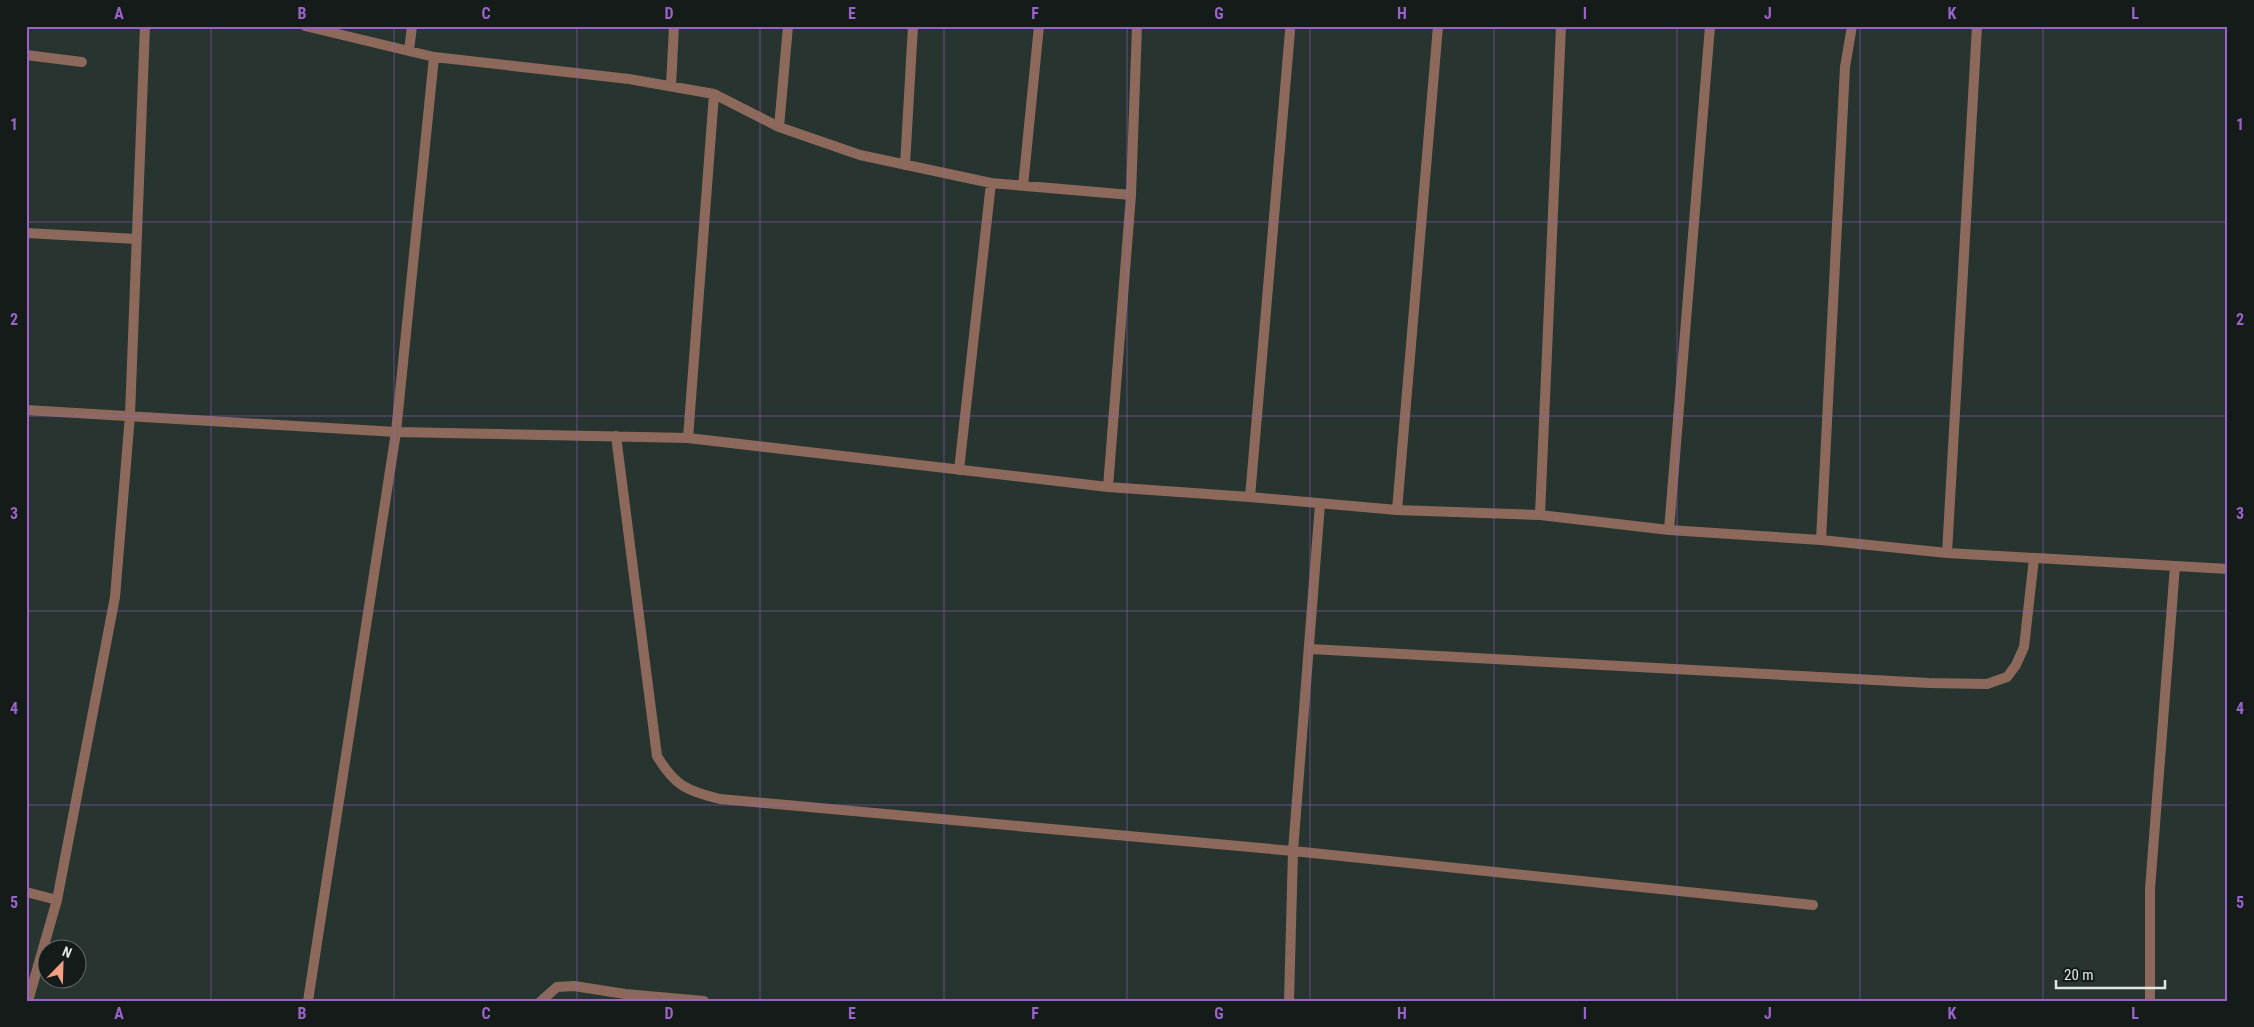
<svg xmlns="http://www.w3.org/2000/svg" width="2254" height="1027" font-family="'Roboto Condensed',sans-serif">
  <rect width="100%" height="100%" fill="#283430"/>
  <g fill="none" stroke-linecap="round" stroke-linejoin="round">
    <path stroke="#8d695c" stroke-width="10" d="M305,26L434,57L629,79L714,94L779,127L860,155L991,183L1131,195L1108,487
      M409,51L412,26
      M26,55L82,62
      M671,86L674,26
      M779,127L788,26
      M905,165L913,26
      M1023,186L1039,26
      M1131,195L1137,26
      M26,233L137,239
      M26,410L396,432L688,438L1108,487L1250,497L1397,510L1540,515L1669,530L1821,540L1947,553L2228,569
      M616,436L657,756C675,786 687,791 720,799L1293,851L1813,905
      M688,438L714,94
      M959,470L991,183
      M1250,497L1290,31
      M1397,510L1438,26
      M1540,515L1561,26
      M1669,530L1710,26
      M1821,540L1845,67L1852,26
      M1947,553L1977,26
      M1310,649L1929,683L1987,684L2007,677L2016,665L2024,647L2034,558
      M26,892L57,900
      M28,1001L57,900L115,597L130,415L145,26
      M308,1001L396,432L434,57
      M541,1001L557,987L574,986L625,994L704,1001
      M1289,1001L1293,851L1320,504
      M2150,1001V889L2175,566"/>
  </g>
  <path fill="none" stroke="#9964ca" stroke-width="1" stroke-opacity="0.55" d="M211,26V1001M394,26V1001M577,26V1001M760,26V1001M944,26V1001M1127,26V1001M1310,26V1001M1494,26V1001M1677,26V1001M1860,26V1001M2043,26V1001M26,222H2228M26,416H2228M26,611H2228M26,805H2228"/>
  <rect width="2254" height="1027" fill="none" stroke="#151b19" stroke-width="55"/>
  <g transform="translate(62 964) rotate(23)"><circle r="24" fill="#151b19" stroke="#666d6b"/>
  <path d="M0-4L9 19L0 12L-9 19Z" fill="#f2a081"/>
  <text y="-8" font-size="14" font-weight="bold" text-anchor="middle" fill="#e0e7e5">N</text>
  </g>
  <path d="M2056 980v8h109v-8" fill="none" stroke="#e0e7e5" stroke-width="2.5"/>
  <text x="2064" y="980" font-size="15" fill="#e0e7e5" stroke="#151b19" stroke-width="4" paint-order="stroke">20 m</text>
  <rect x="28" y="28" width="2198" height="972" fill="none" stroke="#9964ca" stroke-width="2"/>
  <g font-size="16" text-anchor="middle" font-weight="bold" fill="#9964ca">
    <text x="119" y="19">A</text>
    <text x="302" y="19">B</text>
    <text x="486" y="19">C</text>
    <text x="669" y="19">D</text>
    <text x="852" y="19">E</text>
    <text x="1035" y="19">F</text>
    <text x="1219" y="19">G</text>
    <text x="1402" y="19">H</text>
    <text x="1585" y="19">I</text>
    <text x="1768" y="19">J</text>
    <text x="1952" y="19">K</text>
    <text x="2135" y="19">L</text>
    <text x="14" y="130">1</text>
    <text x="2240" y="130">1</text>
    <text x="14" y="325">2</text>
    <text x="2240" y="325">2</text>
    <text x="14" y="519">3</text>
    <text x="2240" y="519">3</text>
    <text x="14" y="714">4</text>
    <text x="2240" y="714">4</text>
    <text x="14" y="908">5</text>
    <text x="2240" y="908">5</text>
    <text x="119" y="1019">A</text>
    <text x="302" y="1019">B</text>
    <text x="486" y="1019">C</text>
    <text x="669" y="1019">D</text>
    <text x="852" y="1019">E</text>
    <text x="1035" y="1019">F</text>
    <text x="1219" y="1019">G</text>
    <text x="1402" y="1019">H</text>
    <text x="1585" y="1019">I</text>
    <text x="1768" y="1019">J</text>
    <text x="1952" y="1019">K</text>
    <text x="2135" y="1019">L</text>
  </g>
</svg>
